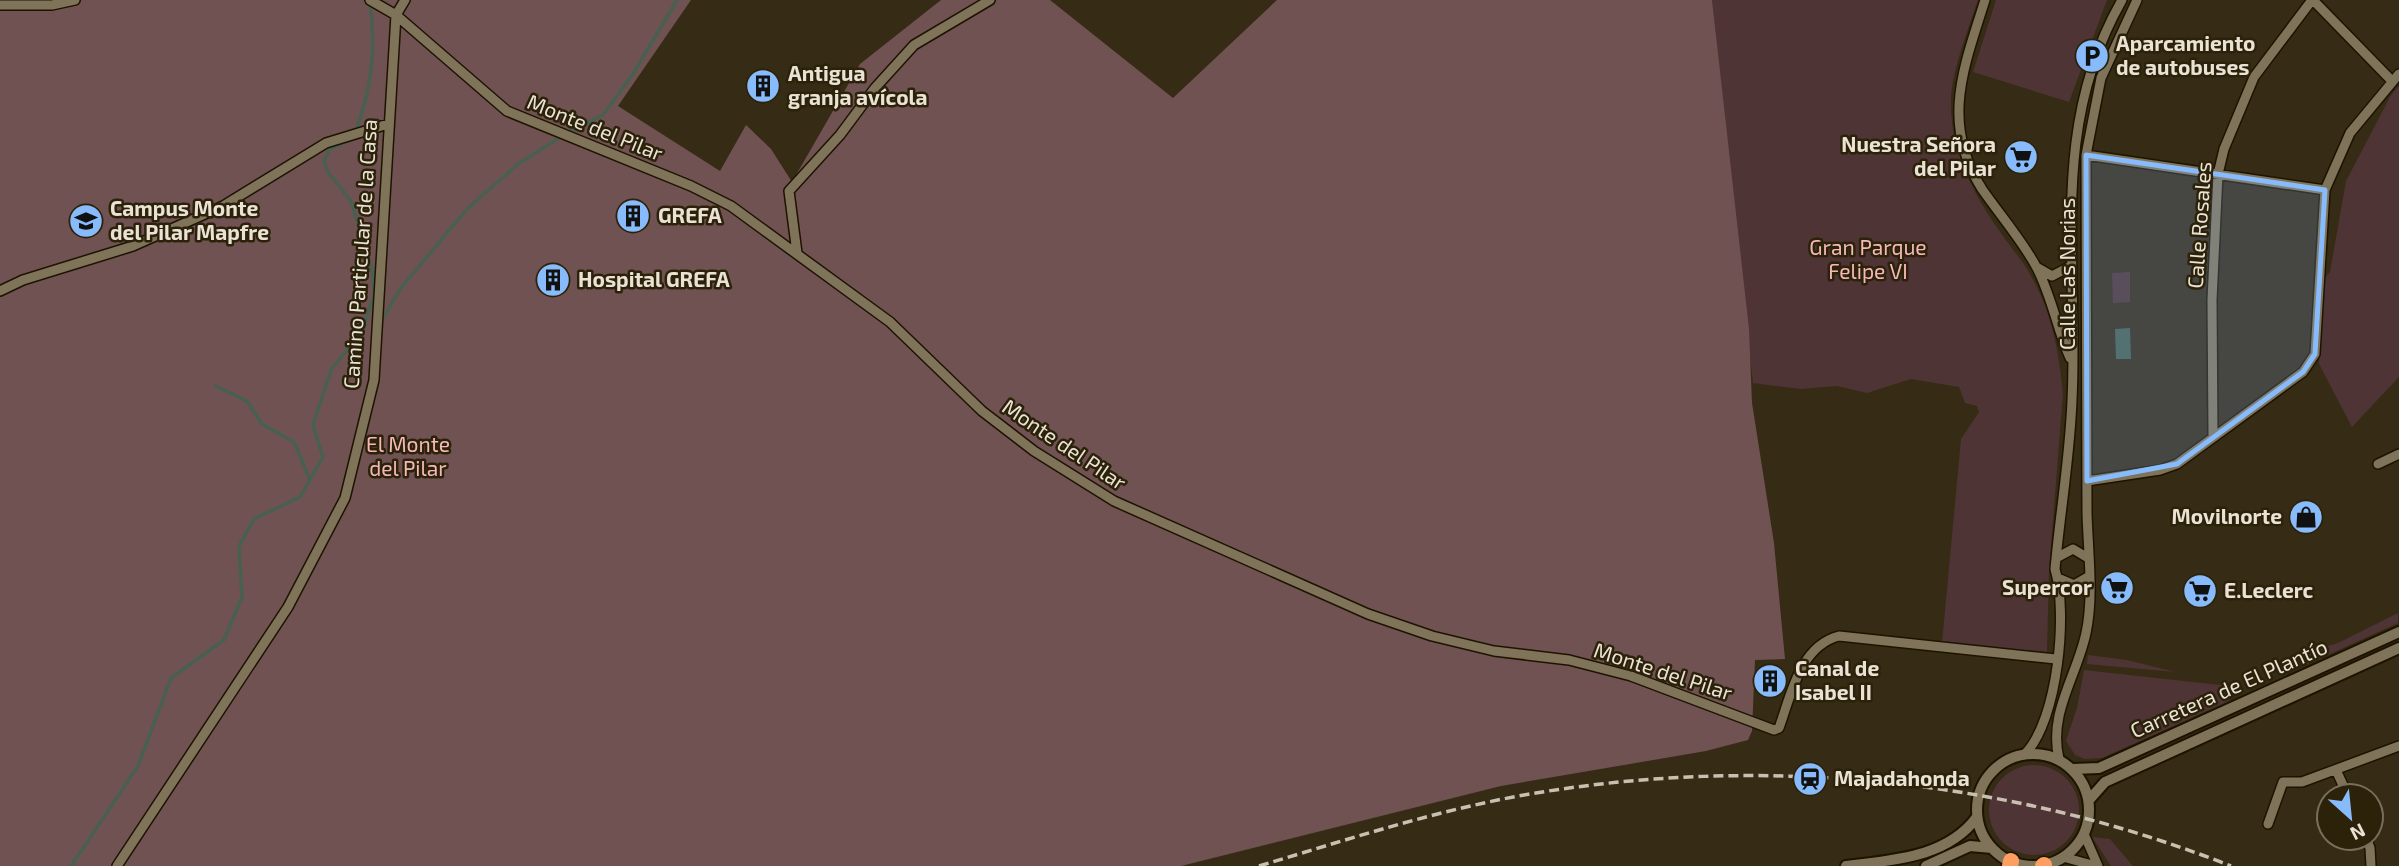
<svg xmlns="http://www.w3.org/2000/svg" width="2399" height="866" font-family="'Exo 2',sans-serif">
  <rect width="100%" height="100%" fill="#362b14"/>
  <path fill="#4e3434" d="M1712,0H1978C1969,26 1952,72 1951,98C1949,150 1974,196 2003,236C2012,249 2024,262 2031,276C2052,312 2059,352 2063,394L2049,571L2047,652L1942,643L1961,439L1979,412L1977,406L1965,403L1959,387L1911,379L1867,393L1837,386L1801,389L1753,383Z
    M1996,0H2107L2069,102L1973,72Z
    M2399,86V377L2352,427L2319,364L2324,279L2330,272L2346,181L2391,95Z
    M2130,272V302L2113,303L2112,273Z
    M2398,613V623L2308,664L2285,668L2286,659L2338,643Z
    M2088,655L2127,660L2175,672L2087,664Z
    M2084,670L2229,686V701L2102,758L2085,759L2075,755L2066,741L2077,708Z
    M1989 810a45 45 0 1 1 90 0a45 45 0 1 1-90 0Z
    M2092,837L2110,839L2133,866H2111Z"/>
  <path fill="#705253" d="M0,0H691L618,106L720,171L746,125L771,149L792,182L860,64L941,0H1050L1173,98L1277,0H1712L1749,329L1752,403L1774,543L1785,659L1755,660L1752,731L1748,740L1706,751L1501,786L1181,866H0Z"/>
  <path fill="#48604f" d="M2130,328L2131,359H2116L2115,329Z"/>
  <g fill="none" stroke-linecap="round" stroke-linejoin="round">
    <path stroke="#48604f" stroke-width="3.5" d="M357,127C372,87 376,45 370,2
      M568,132L603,115L633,74L677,0
      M384,317L400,289L467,209L518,164L562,136
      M216,386L247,401L262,424L294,442L310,480
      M71,866L138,766L171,678L224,640L242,597L239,546L254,519L300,497L323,457L313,425L331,370L363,330L374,294L373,274L351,201L328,172L324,161L330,149L352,139"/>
    <g stroke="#1d1400" stroke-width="12">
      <path id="minor" d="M370,0L396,15L507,111L691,186L731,206L890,322L982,411L1034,451L1114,501L1368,614L1432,636L1494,651L1569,660L1631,676L1774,730L1779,728C1791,695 1800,646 1839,636L2056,659
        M1985,0C1964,67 1940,123 1982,189C2000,215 2022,240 2037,268C2052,297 2057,329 2070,358
        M2313,0L2392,81
        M0,5H52L75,0
        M2086,155L2325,190
        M797,253L789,191L840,135L875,88L914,45L990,0
        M2038,268L2052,276L2071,266
        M0,291L23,280L133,246L223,206L326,143L388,124
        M2213,436L2212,300L2218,174L2224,149L2254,77L2312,0
        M2378,464L2399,454
        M2087,481L2160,470L2177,464L2303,372L2315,354L2325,190L2350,133L2399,74
        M2058,557L2073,549L2088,558
        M2060,579L2074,585L2088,577
        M2025,754C2058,720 2068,613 2055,569C2060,513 2070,456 2072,400C2079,260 2048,129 2122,0
        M2059,759C2048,713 2077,676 2086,633C2094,596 2088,551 2087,513L2086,155L2101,78L2137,0
        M2336,770L2348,796
        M2268,824L2283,782H2302L2399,746
        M2084,834L2098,866
        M2366,838L2370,848L2371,866
        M2063,857L2096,866
        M117,866L288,607L345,498L374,380L396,15L405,0"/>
    </g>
    <g stroke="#1d1400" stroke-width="14">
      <path id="tertiary" d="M1977 810a56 56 0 1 1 112 0a56 56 0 1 1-112 0Z
        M2073,769L2099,768L2399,632
        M2089,800L2105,782L2399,648
        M1846,866C1892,860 1947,858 1977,817
        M1926,866L1970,846L1992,848"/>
    </g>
    <g stroke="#1d1400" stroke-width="19">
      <path id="motorway" d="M2010,866L2011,861
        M2043,866L2044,865"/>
    </g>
    <use href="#minor" stroke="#7f7359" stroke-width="9"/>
    <use href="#tertiary" stroke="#7f7359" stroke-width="10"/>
    <use href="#motorway" stroke="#fe9e61" stroke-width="16"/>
    <path stroke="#c8c0b0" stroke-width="3.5" stroke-dasharray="10 5" stroke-linecap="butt" d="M1259,866C1346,840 1434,811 1524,795C1760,754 2008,778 2231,866"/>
  </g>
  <path fill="#87bbfb" fill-opacity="0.2" stroke="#87bbfb" stroke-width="5" stroke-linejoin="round" d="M2086,155L2325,190L2315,354L2303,372L2177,464L2087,481Z"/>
  <defs>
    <g id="parking-disc" transform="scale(1.75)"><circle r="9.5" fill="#87bbfb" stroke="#2c220a"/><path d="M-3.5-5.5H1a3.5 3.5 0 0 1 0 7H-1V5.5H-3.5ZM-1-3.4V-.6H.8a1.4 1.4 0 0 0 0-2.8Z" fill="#111"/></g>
    <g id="building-disc" transform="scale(1.75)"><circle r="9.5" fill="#87bbfb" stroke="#2c220a"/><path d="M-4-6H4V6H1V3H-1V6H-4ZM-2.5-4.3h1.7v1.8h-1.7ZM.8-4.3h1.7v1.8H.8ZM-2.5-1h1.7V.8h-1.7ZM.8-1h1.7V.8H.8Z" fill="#111"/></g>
    <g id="supermarket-disc" transform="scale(1.75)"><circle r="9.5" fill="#87bbfb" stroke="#2c220a"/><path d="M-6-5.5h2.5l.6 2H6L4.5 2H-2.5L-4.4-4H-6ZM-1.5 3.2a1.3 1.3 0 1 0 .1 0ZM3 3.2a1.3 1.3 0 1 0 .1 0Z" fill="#111"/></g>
    <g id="university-disc" transform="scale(1.75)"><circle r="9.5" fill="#87bbfb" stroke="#2c220a"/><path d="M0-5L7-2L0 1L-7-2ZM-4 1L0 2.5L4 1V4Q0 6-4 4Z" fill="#111"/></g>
    <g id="shop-disc" transform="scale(1.75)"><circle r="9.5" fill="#87bbfb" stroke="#2c220a"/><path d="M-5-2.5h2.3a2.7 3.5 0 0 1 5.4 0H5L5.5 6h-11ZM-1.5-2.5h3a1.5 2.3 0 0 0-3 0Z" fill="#111"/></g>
    <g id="station-disc" transform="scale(1.75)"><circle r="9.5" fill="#87bbfb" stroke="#2c220a"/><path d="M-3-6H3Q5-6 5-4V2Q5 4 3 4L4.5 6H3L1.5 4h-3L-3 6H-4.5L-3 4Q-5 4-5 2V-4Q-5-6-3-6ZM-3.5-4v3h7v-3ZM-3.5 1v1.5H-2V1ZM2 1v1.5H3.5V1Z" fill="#111"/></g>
  </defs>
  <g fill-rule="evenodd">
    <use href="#parking-disc" x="2092" y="56"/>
    <use href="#building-disc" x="763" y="86"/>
    <use href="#supermarket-disc" x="2021" y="157"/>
    <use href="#building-disc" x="633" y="216"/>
    <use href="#university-disc" x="86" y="221"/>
    <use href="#building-disc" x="553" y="280"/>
    <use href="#shop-disc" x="2306" y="517"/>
    <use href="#supermarket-disc" x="2117" y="588"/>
    <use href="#supermarket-disc" x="2200" y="591"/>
    <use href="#building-disc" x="1770" y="681"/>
    <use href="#station-disc" x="1810" y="779"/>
  </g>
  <g text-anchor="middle" stroke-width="5" stroke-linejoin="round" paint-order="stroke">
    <g font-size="21" font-weight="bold" fill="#eae3d5" stroke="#2c220a" text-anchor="start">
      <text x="2116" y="51">Aparcamiento<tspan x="2116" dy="24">de autobuses</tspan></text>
      <text x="788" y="81">Antigua<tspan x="788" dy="24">granja avícola</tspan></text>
      <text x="1996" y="152" text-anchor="end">Nuestra Señora<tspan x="1996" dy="24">del Pilar</tspan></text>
      <text x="110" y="216">Campus Monte<tspan x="110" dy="24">del Pilar Mapfre</tspan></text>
      <text x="658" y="223">GREFA</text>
      <text x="578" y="287">Hospital GREFA</text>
      <text x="2282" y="524" text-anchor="end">Movilnorte</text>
      <text x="2092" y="595" text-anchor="end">Supercor</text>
      <text x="2224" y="598">E.Leclerc</text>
      <text x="1795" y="676">Canal de<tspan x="1795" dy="24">Isabel II</tspan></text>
      <text x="1834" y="786">Majadahonda</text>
    </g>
    <g font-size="21" fill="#eae3d5" stroke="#2c220a">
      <text transform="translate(595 128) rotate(22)" y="7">Monte del Pilar</text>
      <text transform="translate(2200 225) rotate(-86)" y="7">Calle Rosales</text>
      <text transform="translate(361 254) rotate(-86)" y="7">Camino Particular de la Casa</text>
      <text transform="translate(2068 274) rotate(-90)" y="7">Calle Las Norias</text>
      <text transform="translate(1064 445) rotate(34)" y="7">Monte del Pilar</text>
      <text transform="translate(1663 672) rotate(18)" y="7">Monte del Pilar</text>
      <text transform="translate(2229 689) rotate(-24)" y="7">Carretera de El Plantío</text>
    </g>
    <g font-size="21" fill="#f5b8b9" stroke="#2c220a">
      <text x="1868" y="255">Gran Parque<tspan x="1868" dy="24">Felipe VI</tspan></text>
      <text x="408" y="452">El Monte<tspan x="408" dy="24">del Pilar</tspan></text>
    </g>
  </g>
  <g transform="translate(2350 817) rotate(153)"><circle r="33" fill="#2c220a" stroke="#786f5b" stroke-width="2"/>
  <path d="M0-5L12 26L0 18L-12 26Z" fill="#87bbfb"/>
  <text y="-10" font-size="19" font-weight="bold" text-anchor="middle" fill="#eae3d5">N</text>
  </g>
</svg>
